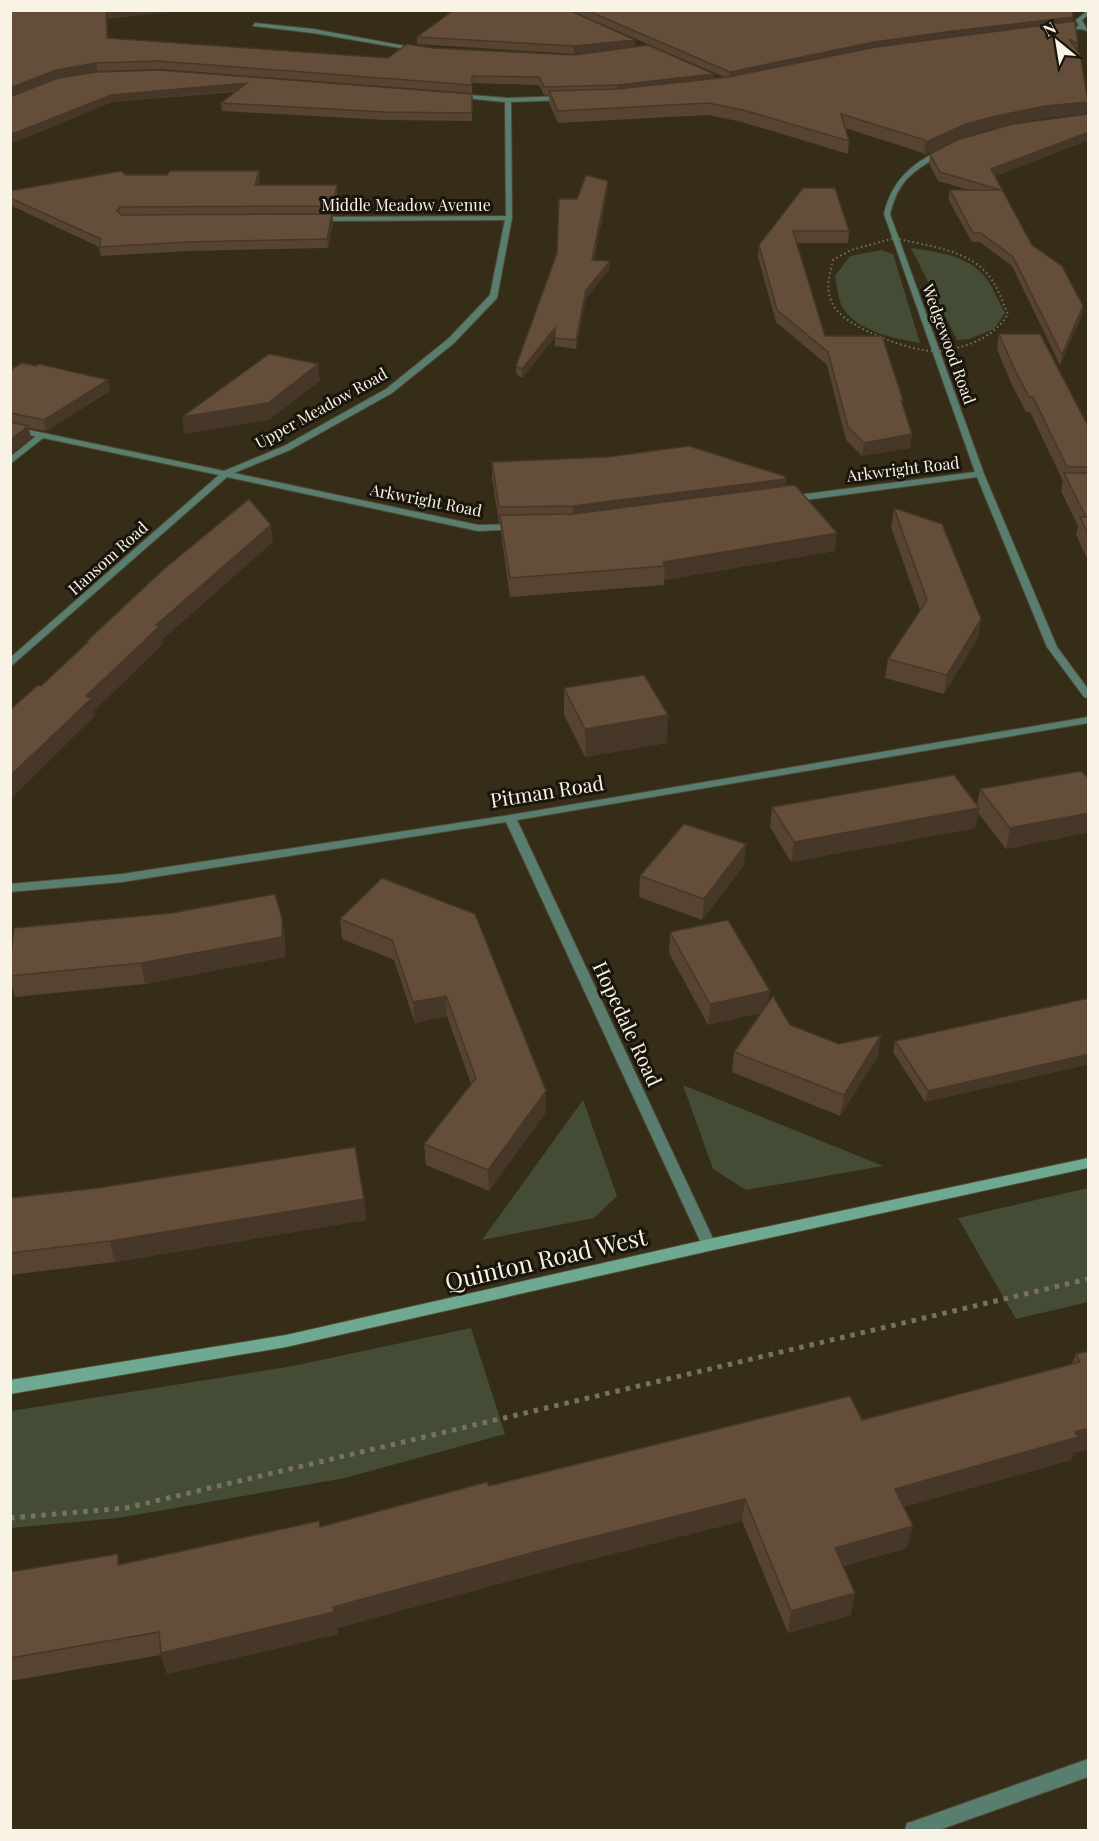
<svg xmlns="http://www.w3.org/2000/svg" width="1099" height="1841" font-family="'Playfair Display',serif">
  <rect width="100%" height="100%" fill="#352d17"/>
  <path fill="#454c36" d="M911,248C935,252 968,255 984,276C993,286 998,301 1005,313L994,329L969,339L957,340Z
    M881,250L893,254L920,343C894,338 858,332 843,308C838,300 837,286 835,276L850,256Z
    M683,1085L883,1166L746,1190L713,1169Z
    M583,1100L617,1196L594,1218L482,1240Z
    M1088,1188V1302L1016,1319L958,1218Z
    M471,1328L505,1434L345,1478L118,1518L11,1528V1411L293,1366Z"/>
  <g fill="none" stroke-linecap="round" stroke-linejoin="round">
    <g stroke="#504934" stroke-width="2">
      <path id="lane" d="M255,23L313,29L421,49L418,51L313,33L253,26Z
        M40,433L47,435L10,464V457Z"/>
    </g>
    <g stroke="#504934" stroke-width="2">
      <path id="street" d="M1086,12H1088V15L1082,20L1088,31L1081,29L1060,31L1057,29L1079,26L1076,20Z
        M456,94L508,98L565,96L568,98L565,100L511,102L512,218L497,298L454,343L392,393L290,450L234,473L478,525L517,524L520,525V529L478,531L227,477L10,667V658L219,475L10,431V426L224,471L284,446L386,389L448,339L490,295L505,220L316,221L313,219L316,217L506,216L505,102L454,97Z
        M942,149L947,150C917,171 900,174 890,214L984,474L1057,647L1088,689V698L1084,697L1047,647L977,477L790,502L786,499L790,496L975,472L884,214C892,180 911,164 942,149Z
        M1088,717V723L517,820L716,1245L714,1249L709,1251L704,1249L702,1245L506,822L122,882L10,892V884L122,874L510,815Z
        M1088,1759V1777L939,1830H905L907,1823L914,1821Z"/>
    </g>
    <g stroke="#504934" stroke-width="2">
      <path id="secondary" d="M1088,1158V1168L709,1251L286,1347L10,1394V1380L286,1335L709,1239Z"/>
    </g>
    <path stroke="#78715e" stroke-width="2" stroke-dasharray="1.5 3" stroke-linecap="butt" d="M895,238C925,246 969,249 989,276C998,287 1002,301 1008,314C994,338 964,349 937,351C913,353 844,327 833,305C825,290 829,276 833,260L851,250Z"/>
    <path stroke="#78715e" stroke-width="5" stroke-dasharray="4.5 6" stroke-linecap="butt" d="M10,1518L126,1508L1088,1279"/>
    <use href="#lane" fill="#597d6e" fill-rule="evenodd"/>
    <use href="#street" fill="#597d6e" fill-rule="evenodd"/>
    <use href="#secondary" fill="#6fa992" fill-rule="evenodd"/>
  </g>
  <path fill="#564332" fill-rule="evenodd" d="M10,10H183L107,19L108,39L388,58L433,48L574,55L627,48L574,54L417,44V37L454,10H1072L1073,17L1072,22L1078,44L1077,51L1088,102L1085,114L1043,118L990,129L964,137L924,155L923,153L845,128L849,141L848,154L742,122L708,115L558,123L549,103V95H544L539,85L472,83V93L159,69L98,71L65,77L472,94V121L385,120L222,111L221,103L235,92L112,102L10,144ZM574,12L724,77L714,78L635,47Z
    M1089,116V140L995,176L1032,245L1083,306L1082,316L1060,365L1012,266L980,242H972L948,199L950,190H969L938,181L929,163L930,154Z
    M126,175L260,180L259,185L338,193L334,215H332L333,223L328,248L189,251L101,256L99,247L10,205V191Z
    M803,188L849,231L848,243H797L825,336L903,400L902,405L912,434L910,448L862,456L846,440L827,365L776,322L758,257L759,245Z
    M608,189L594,260L610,261V269L586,298L576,349L555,346V337L522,378L516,374V366L577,199Z
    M999,334L1089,428V563L1076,535L1078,526L1061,491L1063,481L1030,412H1026L1011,383L997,349Z
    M10,370L110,391L46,431L29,428L31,438L10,454Z
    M492,462L786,487L835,551L664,580V585L510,597L501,533L500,523H499L492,478Z
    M894,508L981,619L978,638L944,694L885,678L888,659L920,610L891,527Z
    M564,688L667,743L585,757L564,715Z
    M1089,780V832L1006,849L978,813L975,828L791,862L770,827L772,807L977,805L980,789Z
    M744,865L702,920L639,897L640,876Z
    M382,878L546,1112L489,1191L426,1165L424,1144L471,1084L447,1016L415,1023L394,960L342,939L340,919Z
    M282,919L285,940V957L145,984L15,997L10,981V965Z
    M670,932L769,1002L790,1025L839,1044L878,1056L840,1116L732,1072L734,1052L760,1013L708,1025L669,953Z
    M1089,998V1064L925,1102L893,1052L895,1041Z
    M10,1198L364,1199L366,1220L115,1262L10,1275Z
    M1089,1351V1449L1073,1453L1071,1460L903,1507L907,1548L843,1566L851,1615L788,1633L742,1521L557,1568L337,1628L338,1634L167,1674L161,1655L10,1681V1572L121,1564L320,1527L489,1486L862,1420L1072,1364L1076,1354Z"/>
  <path fill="#463729" d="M120,10H183L107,19L108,46L106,12Z
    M1073,17L1072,25L729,80L730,72L874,42L953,31Z
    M635,40V47L574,54V46Z
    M96,63L98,71L57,78L10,96V88L56,70Z
    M714,74L713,82L617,93V85Z
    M247,83V90L112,102L10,144V135L111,95Z
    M1088,102L1085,114L1043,118L990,129L964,137L924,155L926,142L966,124L992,117L1045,106Z
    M1089,132V140L990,178L991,169Z
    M259,171L260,180L256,193L255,185Z
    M608,181V189L592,268V260Z
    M337,185L338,193L334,215L333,206Z
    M332,214L333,223L328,248L327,239Z
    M610,261V269L586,298L576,349V340L586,290Z
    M1083,306L1082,316L1060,365L1062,355Z
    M555,328V337L522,378V369Z
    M318,364L320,381L269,420L184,434L182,417Z
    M108,380L110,391L46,431L44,420Z
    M28,426L31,438L10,454V440Z
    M912,434L910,448L862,456L864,443Z
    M786,479L785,494L573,522V506Z
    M271,525L273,542L162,640L163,644L94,711L95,716L10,800V776L86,696L156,625Z
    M837,533L835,551L664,580L665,566L663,562Z
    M981,619L978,638L944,694L947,675Z
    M668,715L667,743L585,757V729Z
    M979,808L975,828L791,862L794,842Z
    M1089,813V832L1006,849L1010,828Z
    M746,844L744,865L702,920L704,899Z
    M282,919L285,940V957L145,984L141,963Z
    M770,991L767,1012L708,1025L710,1004Z
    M446,996L447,1016L415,1023L413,1002Z
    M881,1035L878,1056L840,1116L844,1095Z
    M1089,1054V1064L925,1102L928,1091Z
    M546,1091V1112L489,1191L488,1170Z
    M364,1199L366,1220L115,1262L110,1241Z
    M1089,1428V1449L1073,1453L1071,1460L890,1511L895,1489Z
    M745,1499L742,1521L557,1568L337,1628L338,1634L167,1674L161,1653L557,1546Z
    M913,1526L907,1548L831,1570L835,1548Z
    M855,1593L851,1615L788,1633L791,1611Z"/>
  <path fill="#644e3a" stroke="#463729" stroke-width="1.5" d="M10,10H120L106,12L107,38L388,58L407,44L433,48L574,55L648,45L714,74L617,85L544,87L539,77L472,76V85L158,61L96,63L56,70L10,88Z
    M454,10H569L635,40L574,46L417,37Z
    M586,10H1072L1073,17L953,31L874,42L730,72Z
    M1075,21L1078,44L1069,39L1080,54L1088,102L1045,106L992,117L966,124L926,142L925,140L841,114L849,141L743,110L708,103L558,111L549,91L618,89L729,77L876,47Z
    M158,70L472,94V113L385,112L221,103L247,83L111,95L10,135V97L58,78L97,72Z
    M1088,114L1089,132L991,169L1032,245L1062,266L1083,306L1062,355L1013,257L981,233H973L950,190H1001L940,172L930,154L957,140L1013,124Z
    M121,171L126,175H167L170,171H259L255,185H337L333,206L120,207L117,211L122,215L332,214L327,239L188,242L99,247L101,239L10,198V191Z
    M586,175L608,181L592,260L610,261L586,290L576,340L555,338V328L522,369L516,366L557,253L559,199H577Z
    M803,188H835L849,231H793L825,336H882L903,400H901L912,434L864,443L848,427L828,352L777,310L759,245Z
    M999,334H1040L1089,428V467H1067L1033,397H1029L1014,368Z
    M269,354L318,364L268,403L182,417Z
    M22,363L36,366L39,364L108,380L44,420L10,413V370Z
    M10,422L28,426L10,440Z
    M689,446L784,476L786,479L573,506L499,507L492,462L608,457Z
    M1064,473H1089V536L1080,517H1086Z
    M795,485L837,533L663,562L665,566L510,578L500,515L573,514Z
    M249,499L271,525L156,625L160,626L86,696L92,698L10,776V710L38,685L41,686L88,642L87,641L164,569Z
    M894,508L942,524L981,619L947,675L888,659L927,600Z
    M644,675L668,715L585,729L564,688Z
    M1081,771L1089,779V813L1010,828L980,789Z
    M954,775L979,808L794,842L772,807Z
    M684,824L746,844L704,899L640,876Z
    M382,878L475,914L546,1091L488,1170L424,1144L476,1078L446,996L413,1002L392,940L340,919Z
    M275,894L282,919V937L141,963L10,976V965L14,928L172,913Z
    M728,920L770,991L710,1004L670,932Z
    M773,996L790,1025L839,1044L881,1035L844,1095L734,1052Z
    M1089,998V1054L928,1091L895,1041Z
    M355,1147L364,1199L110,1241L10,1253V1198L98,1188Z
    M1089,1351V1428L1075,1432L1078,1437L895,1489L913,1526L835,1548L855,1593L791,1611L745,1499L557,1546L333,1607L334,1612L161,1653L159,1632L10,1658V1572L118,1554V1565L319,1521L320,1527L487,1482L489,1486L850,1396L862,1420L1080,1362L1076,1354Z"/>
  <g text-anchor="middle" stroke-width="6" stroke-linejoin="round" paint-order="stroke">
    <g font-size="16" fill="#f8f3e5" stroke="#19150c">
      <text x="406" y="211">Middle Meadow Avenue</text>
      <text transform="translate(949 344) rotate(70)" y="6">Wedgewood Road</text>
      <text transform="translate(321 408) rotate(-29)" y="6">Upper Meadow Road</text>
      <text transform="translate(903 469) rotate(-7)" y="6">Arkwright Road</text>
      <text transform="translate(426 500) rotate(11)" y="6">Arkwright Road</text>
      <text transform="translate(108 558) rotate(-42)" y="6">Hansom Road</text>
    </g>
    <g font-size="20" fill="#f8f3e5" stroke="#19150c">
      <text transform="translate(547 792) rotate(-9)" y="7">Pitman Road</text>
      <text transform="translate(627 1024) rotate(65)" y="7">Hopedale Road</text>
    </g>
    <g font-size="24" fill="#f8f3e5" stroke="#19150c">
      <text transform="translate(546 1260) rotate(-13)" y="8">Quinton Road West</text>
    </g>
  </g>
  <rect width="1099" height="1841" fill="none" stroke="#f8f3e5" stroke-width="24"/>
  <g transform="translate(1057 42) rotate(330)" stroke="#19150c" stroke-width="4.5" paint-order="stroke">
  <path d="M0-4.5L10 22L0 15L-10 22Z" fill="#f8f3e5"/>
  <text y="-9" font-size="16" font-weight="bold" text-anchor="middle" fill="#f8f3e5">N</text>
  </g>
</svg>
